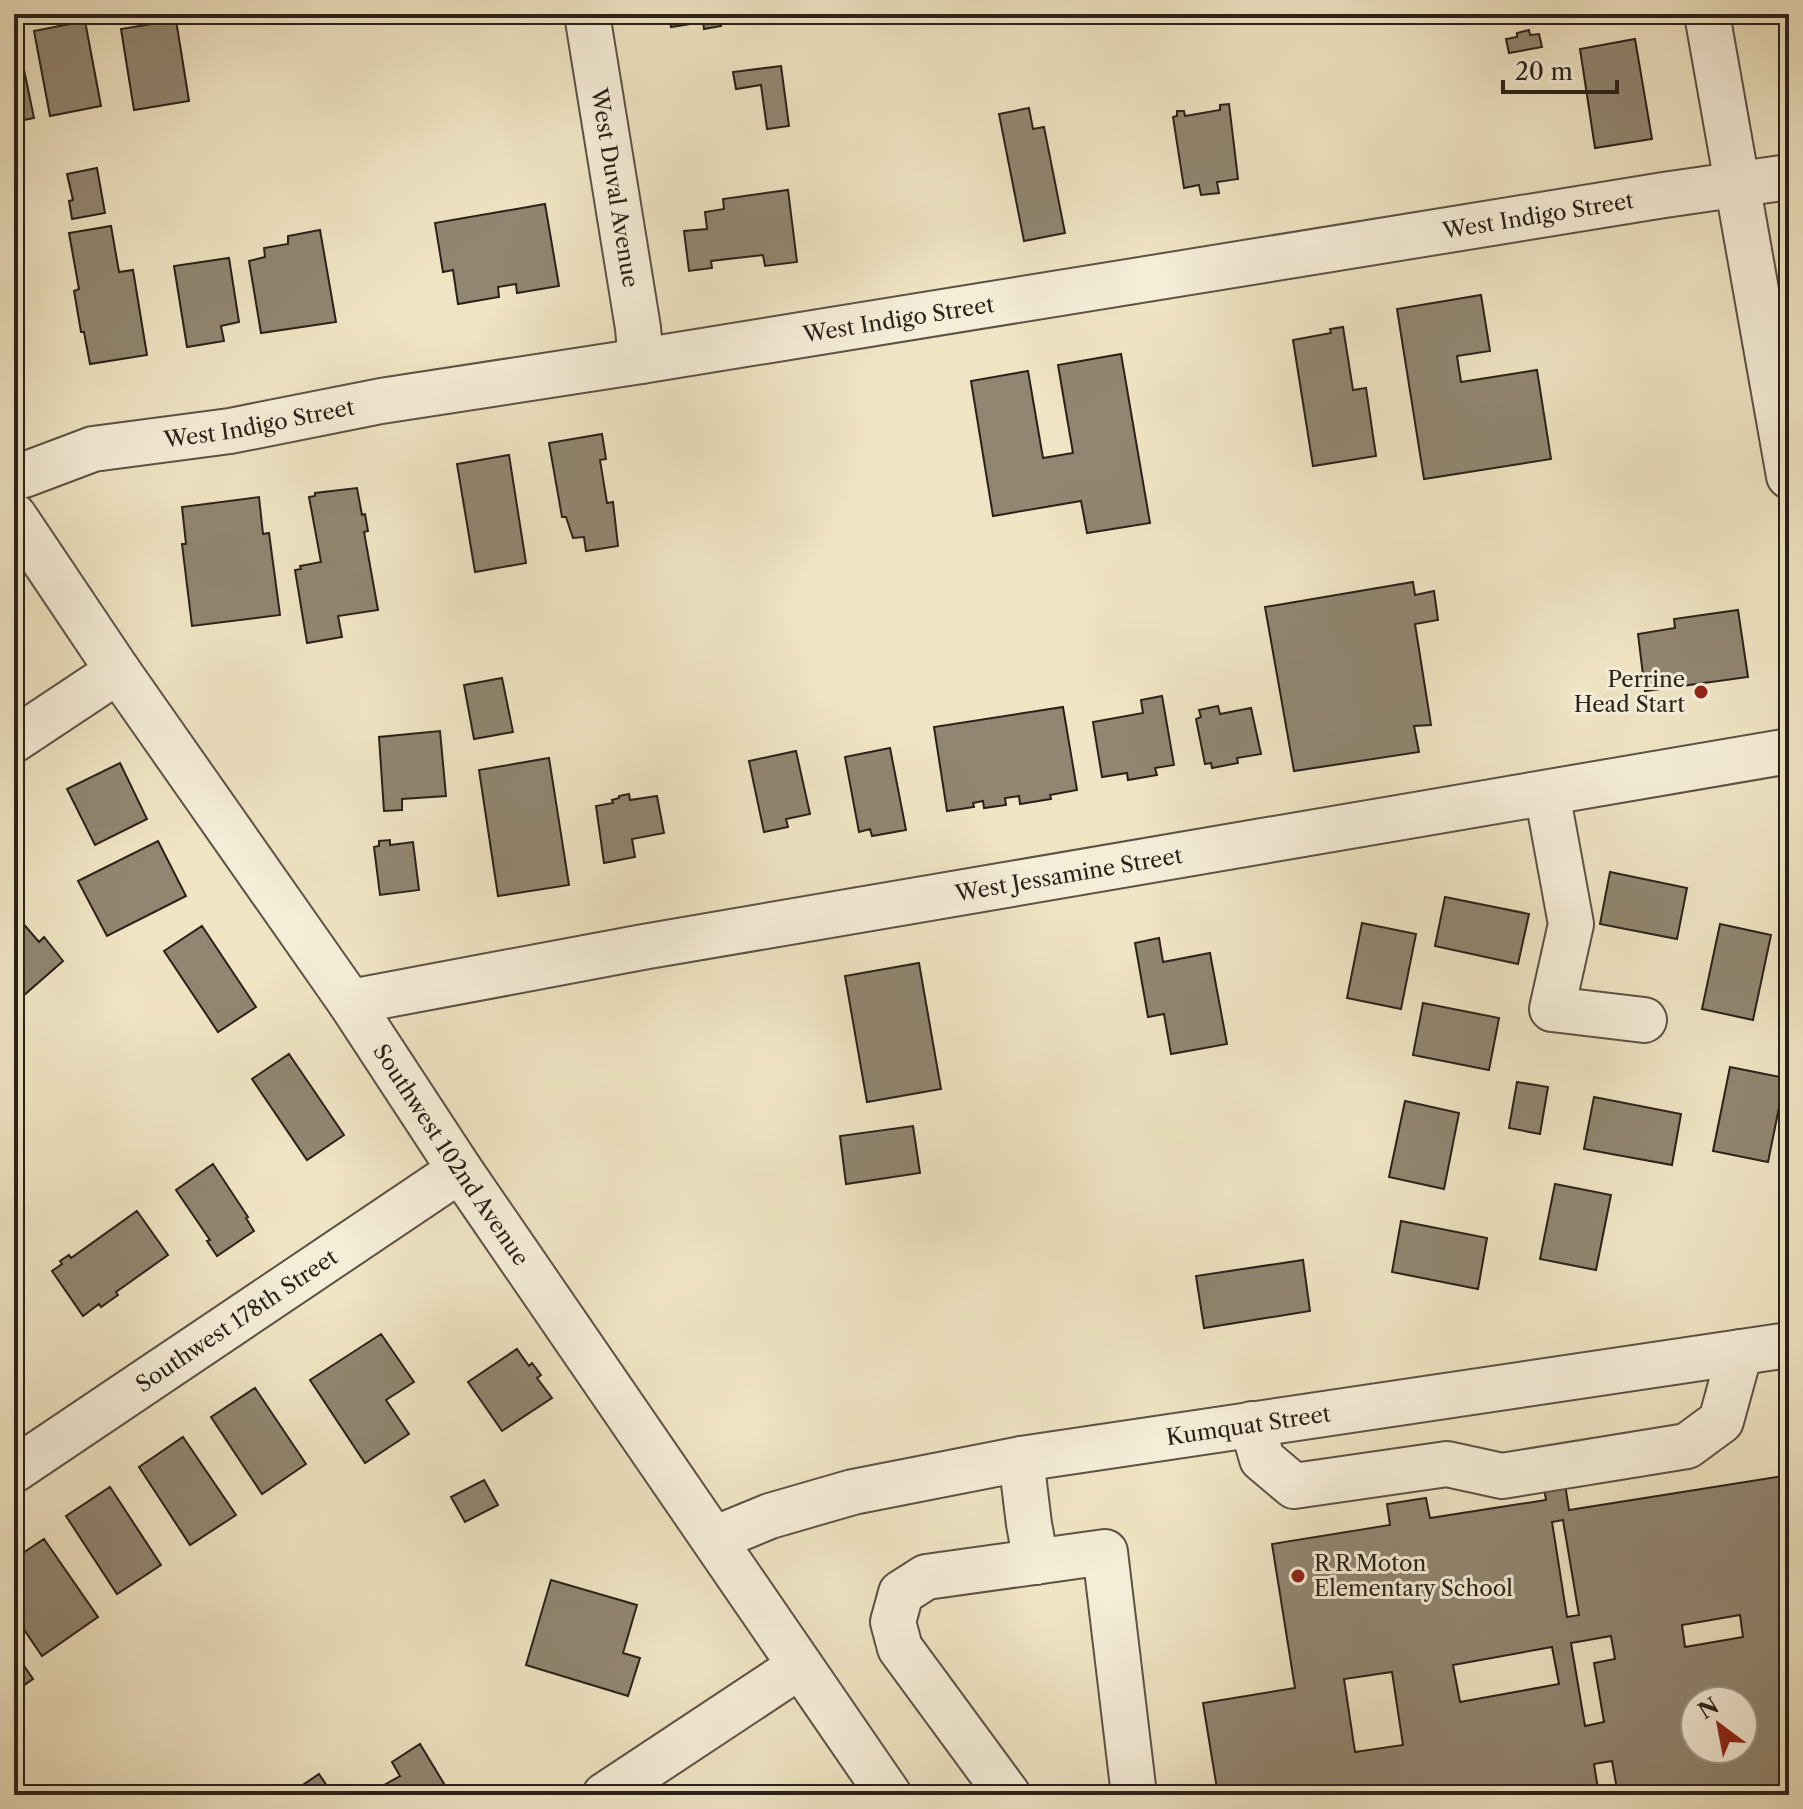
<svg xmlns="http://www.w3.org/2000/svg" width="1803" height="1809" font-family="'Libre Caslon Text',serif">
  <rect width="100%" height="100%" fill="#efe4c3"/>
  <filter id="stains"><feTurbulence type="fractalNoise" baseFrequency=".0025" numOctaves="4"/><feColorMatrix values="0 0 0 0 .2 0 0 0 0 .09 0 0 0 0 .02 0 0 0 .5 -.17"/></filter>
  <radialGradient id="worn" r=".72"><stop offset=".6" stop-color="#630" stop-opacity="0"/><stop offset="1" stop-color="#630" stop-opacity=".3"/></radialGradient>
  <path fill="#918671" stroke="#2b2119" stroke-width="2" fill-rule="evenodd" d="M669,14H751L719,19L721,26L704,29L703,22L671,27Z
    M176,20L189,101L134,110L121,29Z
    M85,21L101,106L50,116L34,31Z
    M1529,30L1530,35L1539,34L1542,47L1509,53L1506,39L1517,37V33Z
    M17,36L34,118L14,122V37Z
    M1635,39L1652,139L1595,148L1580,49Z
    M781,66L789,126L767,129L761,85L736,89L733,72Z
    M1229,104L1238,179L1217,182L1219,193L1201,195L1199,185L1184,188L1173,117L1177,116V111H1184L1185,116L1220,110V105Z
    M1029,108L1033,129L1044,127L1065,233L1024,241L999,114Z
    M97,168L105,213L72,219L69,201L73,200L67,174Z
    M788,190L797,262L765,266L763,255L711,261L712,268L689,271L684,231L707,229L705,212L724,209L723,199Z
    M545,204L559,286L517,293L516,284L498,287L499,297L458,304L453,270L443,272L435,223Z
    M111,226L119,272L133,270L147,355L90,364L84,332H81L74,291L79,289L69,233Z
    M320,230L336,322L261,333L249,261L265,257L264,248L288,244V236Z
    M229,258L239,322L221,326L224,341L187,347L174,266Z
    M1481,295L1490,351L1457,356L1461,382L1537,370L1551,459L1424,479L1397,309Z
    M1343,327L1353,390L1366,388L1376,456L1313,466L1293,340L1331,333L1330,329Z
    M1121,354L1150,523L1087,533L1081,501L993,516L971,381L1028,371L1043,458L1073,453L1058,365Z
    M602,434L606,459L600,460L607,503L613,502L618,546L586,551L584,537L573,538L566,517H562L549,443Z
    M509,455L526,563L475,572L457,464Z
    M357,488L362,515L365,514L368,531L364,532L378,610L338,616L342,637L307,643L295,570L301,569L300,566L321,562L309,497L315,496V493Z
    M259,497L263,534L269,533L280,615L192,626L182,544H186L182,507Z
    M1413,582L1415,595L1434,591L1438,620L1415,624L1431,725L1414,726L1419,752L1294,771L1265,607Z
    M1738,610L1748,677L1645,691L1638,634L1675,628L1674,619Z
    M502,678L513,732L474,739L464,685Z
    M1162,696L1174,765L1155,768L1157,775L1128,780L1127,773L1102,777L1093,722L1143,713L1141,700Z
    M1218,706L1220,714L1251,708L1261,754L1237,758L1238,763L1212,768L1211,763L1205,764L1196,719L1201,717L1199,710Z
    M1063,707L1077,790L1050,795L1051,799L1020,804L1019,796L1005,798L1006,805L984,808L983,801L973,803L974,807L947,811L934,727Z
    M440,731L446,796L402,799V810L384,811L379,737Z
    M890,748L906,830L872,836L870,829L859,832L845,757Z
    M796,751L810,814L786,819L788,827L764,832L749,761Z
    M549,758L569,885L498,896L479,770Z
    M120,763L147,819L95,845L67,789Z
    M629,794L630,800L657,796L664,833L632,839L635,857L604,863L596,806L613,803L612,800L619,798V796Z
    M390,840V845L413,842L419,890L380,895L374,847L379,846V841Z
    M158,841L186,896L107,936L78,881Z
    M1610,872L1687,888L1677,939L1600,924Z
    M1445,897L1529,914L1518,964L1435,946Z
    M14,913L39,942L44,937L63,961L23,996L14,986Z
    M1362,923L1416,934L1401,1009L1347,998Z
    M1720,924L1771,935L1753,1020L1702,1009Z
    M202,926L256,1007L218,1032L164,951Z
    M1159,938L1163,962L1210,953L1227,1044L1171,1054L1164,1014L1148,1017L1135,943Z
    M919,963L941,1089L867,1102L845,976Z
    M1423,1003L1499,1018L1489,1070L1413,1055Z
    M289,1054L344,1135L307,1160L252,1079Z
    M1730,1067L1785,1078L1768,1162L1713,1151Z
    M1517,1082L1548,1087L1540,1134L1509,1128Z
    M1594,1097L1681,1114L1672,1165L1584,1149Z
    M1405,1101L1459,1113L1444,1189L1389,1177Z
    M913,1126L920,1173L846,1184L840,1136Z
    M213,1164L248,1217L246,1218L254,1231L217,1256L207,1241L210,1240L176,1190Z
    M1555,1184L1611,1195L1596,1270L1540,1259Z
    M137,1211L168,1255L116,1292L118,1295L101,1307L99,1304L83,1316L52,1271L62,1264L60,1261L69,1255L71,1258Z
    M1401,1221L1487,1238L1478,1289L1392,1272Z
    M1303,1260L1310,1311L1204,1328L1196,1276Z
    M381,1334L414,1382L386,1400L409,1434L365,1463L310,1380Z
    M517,1349L529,1366L532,1363L541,1375L537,1378L552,1398L502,1431L468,1382Z
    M255,1388L306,1464L262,1494L211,1417Z
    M183,1437L236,1515L190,1545L139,1467Z
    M1789,1475V1795H1618L1612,1761L1594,1764L1599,1795H1218L1203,1703L1295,1688L1272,1544L1390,1525L1387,1504L1426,1498L1430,1518L1546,1500L1544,1488L1565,1484L1569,1510ZM1563,1520L1579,1615L1567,1617L1552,1522ZM1740,1615L1743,1637L1685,1647L1682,1625ZM1611,1636L1615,1659L1594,1663L1604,1722L1585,1726L1571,1643ZM1552,1647L1559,1684L1460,1702L1453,1665ZM1392,1672L1403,1745L1355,1752L1344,1679ZM1695,1701H1743V1749H1695Z
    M484,1480L498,1505L465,1522L451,1497Z
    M110,1487L161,1565L117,1594L66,1516Z
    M44,1539L98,1617L42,1656L14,1615V1559Z
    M551,1580L637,1605L623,1653L640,1658L628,1696L526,1665Z
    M14,1651L33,1679L14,1692Z
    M420,1744L449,1792L444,1795H390L384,1785L400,1776L392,1762Z
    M319,1774L333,1795H288Z"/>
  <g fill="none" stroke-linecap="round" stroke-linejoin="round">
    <g stroke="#5c5244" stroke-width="48">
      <g id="minor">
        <path id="s1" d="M587,14L638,328L641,361"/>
        <path d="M1707,14L1789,476"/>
        <path id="s2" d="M14,477L24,475L93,449L230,431L381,401L641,361L1664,195L1789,177"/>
        <path id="s3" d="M14,516L118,671L350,1002L460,1170L889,1795"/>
        <path d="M14,740L118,671"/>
        <path d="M1547,793L1571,924L1552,1009L1644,1020"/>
        <path id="s4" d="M350,1002L643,947L1789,751"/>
        <path d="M1252,1424L1262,1459L1294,1486L1447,1464L1502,1476L1687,1446L1721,1421L1740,1352"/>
        <path d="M1021,1459L1029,1524L1036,1562"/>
        <path id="s5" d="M14,1470L460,1170"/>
        <path id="s6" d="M714,1539L770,1516L853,1492L1021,1459L1789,1345"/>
        <path d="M605,1795L800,1666"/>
        <path d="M1008,1795L900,1648L893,1622L901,1593L926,1577L1105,1552L1134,1795"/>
      </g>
    </g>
    <use href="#minor" stroke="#f5edd8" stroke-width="44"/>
  </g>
  <g fill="#8f2418" stroke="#f5edd8" stroke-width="3">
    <circle cx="1701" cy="692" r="8"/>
    <circle cx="1298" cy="1576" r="8"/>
  </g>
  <g text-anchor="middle" stroke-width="6" stroke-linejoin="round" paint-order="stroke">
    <g font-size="22" fill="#2b2119" stroke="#f5edd8">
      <text dy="8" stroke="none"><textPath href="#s1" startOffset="176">West Duval Avenue</textPath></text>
      <text dy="8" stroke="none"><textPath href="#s2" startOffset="1548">West Indigo Street</textPath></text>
      <text dy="8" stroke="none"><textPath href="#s2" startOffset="900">West Indigo Street</textPath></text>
      <text dy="8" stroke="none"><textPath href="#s2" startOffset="252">West Indigo Street</textPath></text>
      <text dy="8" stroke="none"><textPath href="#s4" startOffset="730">West Jessamine Street</textPath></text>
      <text dy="8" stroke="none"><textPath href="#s3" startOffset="774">Southwest 102nd Avenue</textPath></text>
      <text dy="8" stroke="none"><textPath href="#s5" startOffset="268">Southwest 178th Street</textPath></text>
      <text dy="8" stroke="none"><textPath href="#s6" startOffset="548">Kumquat Street</textPath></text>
    </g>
    <g font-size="22" fill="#2b2119" stroke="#f5edd8" text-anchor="end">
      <text x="1685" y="687">Perrine<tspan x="1685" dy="25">Head Start</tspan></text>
      <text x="1314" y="1571" text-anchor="start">R R Moton<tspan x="1314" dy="25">Elementary School</tspan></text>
    </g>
  </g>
  <rect width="1803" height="1809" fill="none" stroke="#efe4c3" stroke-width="48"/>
  <rect x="16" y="16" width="1771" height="1777" fill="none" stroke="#2b2119" stroke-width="4"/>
  <rect x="24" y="24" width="1755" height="1761" fill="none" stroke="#2b2119" stroke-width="2"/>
  <g transform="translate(1719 1725) rotate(328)"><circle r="38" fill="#f5edd8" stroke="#a49b8c" stroke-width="2"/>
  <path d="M0-6L14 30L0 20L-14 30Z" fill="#8f2418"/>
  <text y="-12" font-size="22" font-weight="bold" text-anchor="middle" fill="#2b2119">N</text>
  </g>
  <path d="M1503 80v12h114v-12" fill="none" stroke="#2b2119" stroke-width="4"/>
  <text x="1515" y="80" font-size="24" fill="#2b2119" stroke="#f5edd8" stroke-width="6" paint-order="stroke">20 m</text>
  <rect width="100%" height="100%" filter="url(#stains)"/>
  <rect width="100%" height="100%" fill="url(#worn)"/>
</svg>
